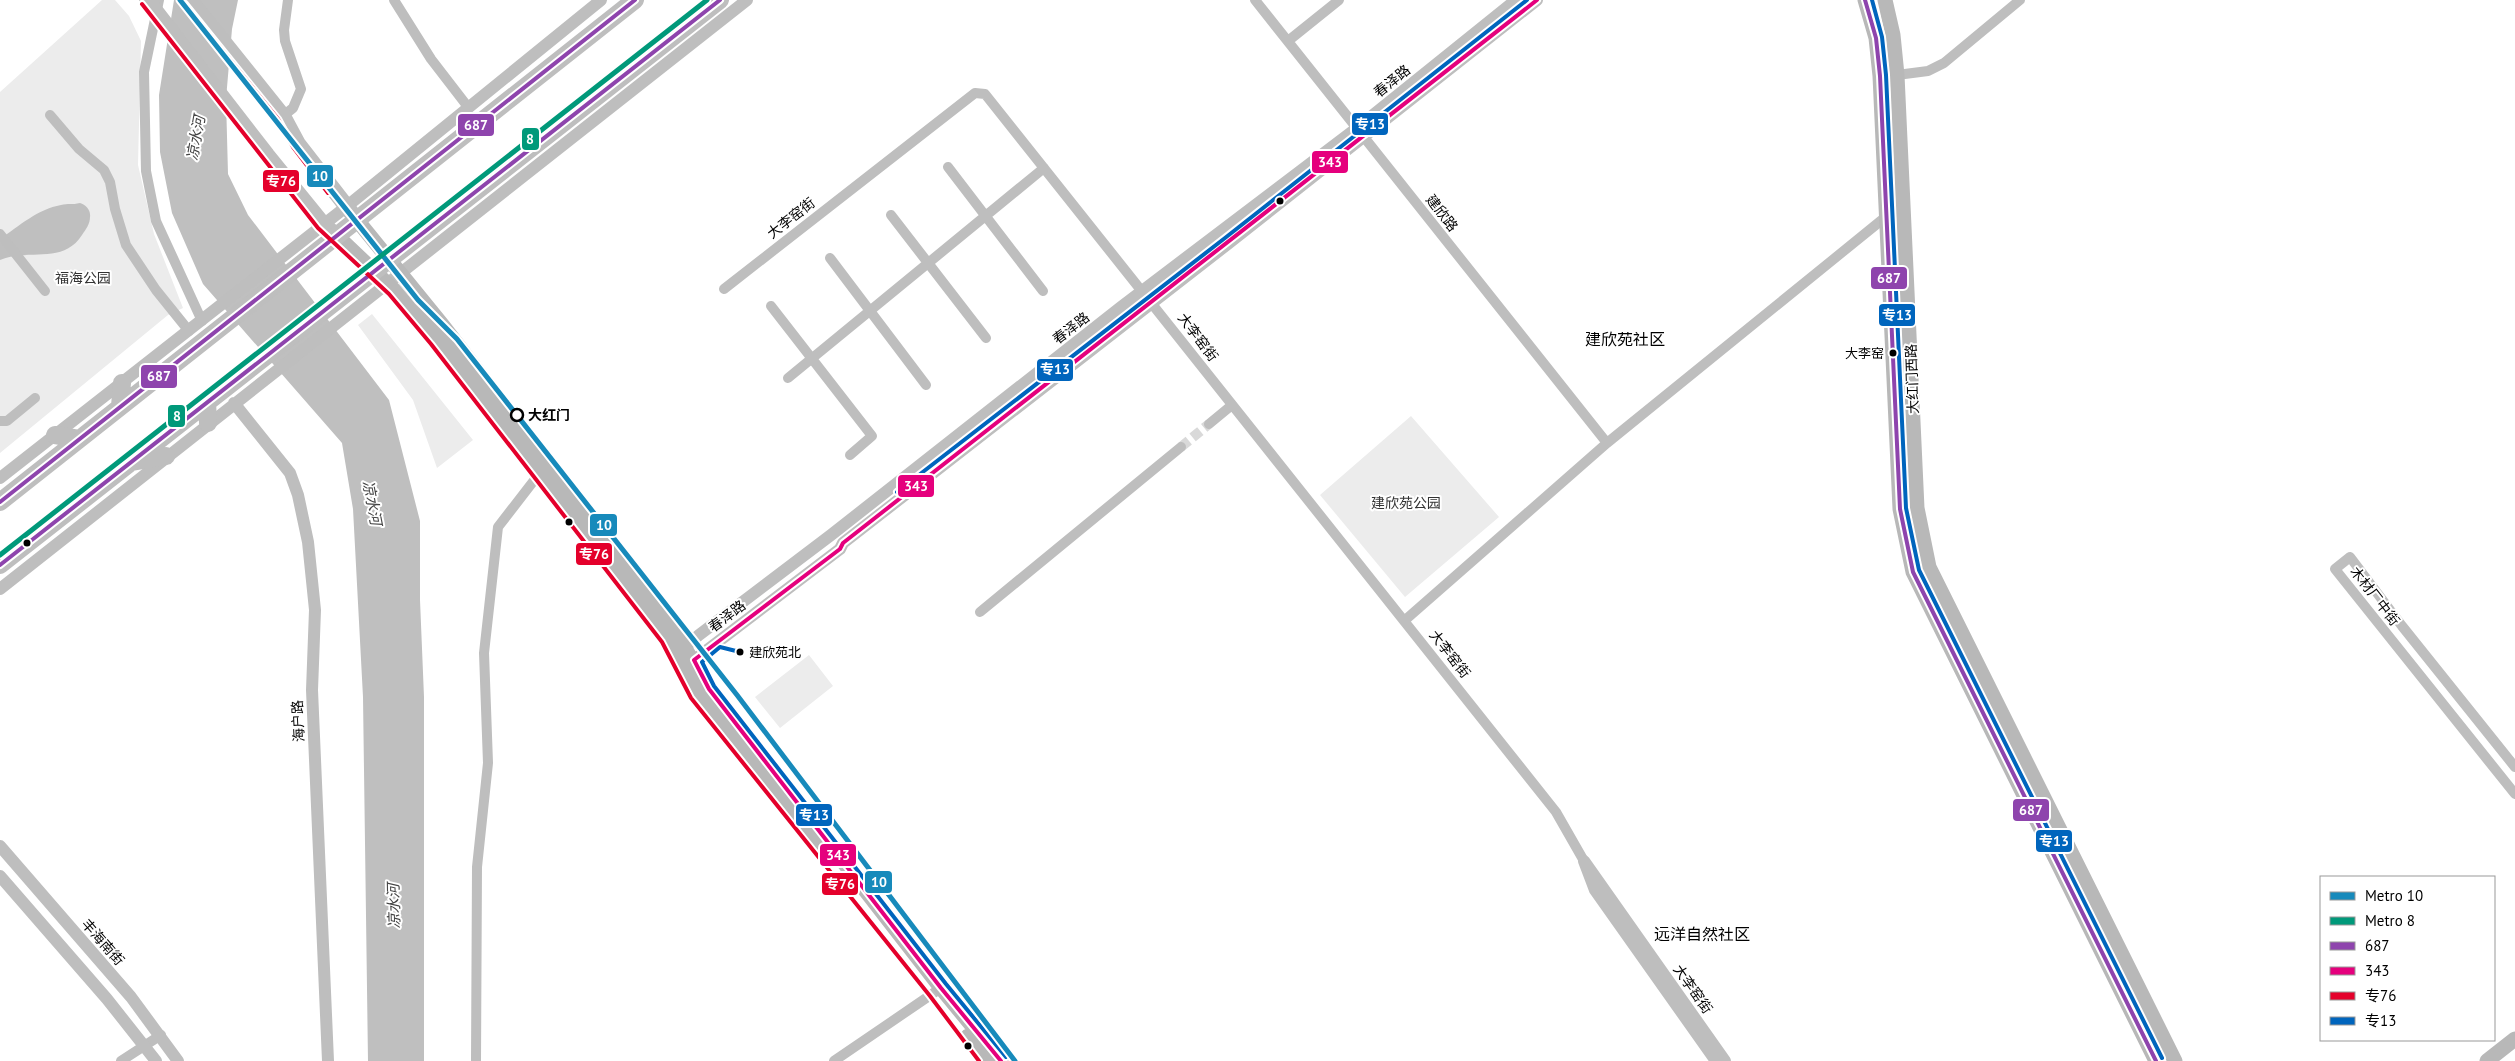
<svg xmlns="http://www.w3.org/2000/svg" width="2515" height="1061" font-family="'PT Sans','Noto Sans SC',sans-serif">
  <rect width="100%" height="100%" fill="#fff"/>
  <path fill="#ececec" d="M102,0H115L129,16L141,41L138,165L154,234L183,308L168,315L0,453V92Z
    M372,314L473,440L437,468L413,400L358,325Z
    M1411,416L1499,517L1405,597L1320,495Z
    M809,655L833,686L780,728L755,697Z"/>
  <path fill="#bfbfbf" d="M174,0H238L232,29L226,99L228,174L248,215L389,400L420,521V600L424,697V1061H368L363,697L353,509L342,443L203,284L172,213L160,152L159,95Z
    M80,203C86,205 91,210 90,217C90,224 86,229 82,235C63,265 28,248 0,260V239C19,226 38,209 61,205C68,203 72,205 80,203Z"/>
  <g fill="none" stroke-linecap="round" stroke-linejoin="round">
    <path stroke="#d9d9d9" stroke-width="10" stroke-dasharray="10 5" stroke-linecap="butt" d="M1181,447L1209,424"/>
    <path stroke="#bebebe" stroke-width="10" d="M159,0L144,72L146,171L156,221L202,321
      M394,0L431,59L468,107
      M1255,0L1607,443
      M1288,41L1339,0
      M1897,75L1928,71L1944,63L2020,0
      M50,115L79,149L104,170L110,182L115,209L126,245L156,290L189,331
      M283,116L293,108L301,89L285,41L284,30L288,0
      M948,167L1043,291
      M891,215L986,338
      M0,234L45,291
      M830,258L926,385
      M724,289L975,93L985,94L1556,812L1584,861
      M771,306L872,436L850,455
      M788,378L1044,168
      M0,421H7L35,398
      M1209,424L1232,405
      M980,612L1181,447
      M1404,621L1607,443L1888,215
      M2515,767L2402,626L2350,557L2335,569L2515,794
      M121,1061L161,1035
      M476,1061L477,867L488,763L484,653L498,527L539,474
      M834,1061L935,992"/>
    <path stroke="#bebebe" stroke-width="12" d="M1516,0L1357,128L1121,307L831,535L699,635L686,646L678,660H694L840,549L843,543L1229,243L1537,0
      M234,403L290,473L298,495L308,542L315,610L312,690L328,1061
      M0,478L346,207L601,0
      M0,589L747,0
      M0,846L131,997L178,1061
      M0,876L107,999L156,1061
      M1716,1061L1595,890L1584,861L1725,1061"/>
    <path stroke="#b8b8b8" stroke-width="15" d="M1865,0L1876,38L1880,76L1900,509L1913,572L2156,1061
      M1885,0L1893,35L1897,75L1917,508L1929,567L2175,1061
      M357,220L444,327L666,616L709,689L941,988L1001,1061
      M337,236L394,290L436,340L667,639L696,694L829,859
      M968,1036L987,1061
      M2487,1061L2515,1039"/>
    <path stroke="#bebebe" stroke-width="16" d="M147,0L267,155L323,224L337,236
      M190,0L283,116L298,144L357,220"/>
    <path stroke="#bebebe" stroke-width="18" d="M207,401L208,423
      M120,406L122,383
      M55,435L79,439
      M132,462L166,456
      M0,502L635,0
      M0,565L720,0"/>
    <g stroke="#fff" stroke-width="8">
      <path id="bus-1" d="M1865,0L1876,38L1880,76L1900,509L1913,572L2156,1061
        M0,502L635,0
        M0,565L720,0"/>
    </g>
    <g stroke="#fff" stroke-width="8">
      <path id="bus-2" d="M1001,1061L941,988L709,689L694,660L840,549L843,543L1537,0"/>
    </g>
    <g stroke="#fff" stroke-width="8">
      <path id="bus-3" d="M142,4L318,228L389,294L431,344L662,642L691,698L930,996L979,1061
        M185,4L278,119L293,147L328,193"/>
    </g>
    <g stroke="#fff" stroke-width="8">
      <path id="bus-4" d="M1872,0L1882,37L1886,75L1906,508L1919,570L2162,1058
        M897,492L1225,238L1527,0
        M740,652L720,647L702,662L714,686L946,984L1006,1057"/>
    </g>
    <use href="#bus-1" stroke="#8e44ad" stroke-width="4"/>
    <use href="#bus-2" stroke="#e5007d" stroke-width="4"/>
    <use href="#bus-3" stroke="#e4002b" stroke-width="4"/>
    <use href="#bus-4" stroke="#0065bd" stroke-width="4"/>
    <g stroke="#fff" stroke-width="9">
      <path id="metro-1" d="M180,0L418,300L457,339L737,695L1015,1061"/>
    </g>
    <g stroke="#fff" stroke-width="9">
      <path id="metro-2" d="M0,555L707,0"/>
    </g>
    <use href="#metro-1" stroke="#178abb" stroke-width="5"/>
    <use href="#metro-2" stroke="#00997a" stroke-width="5"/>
  </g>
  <g fill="#000" stroke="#fff" stroke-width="2">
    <circle cx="1280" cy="201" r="4.5"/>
    <circle cx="1893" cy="353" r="4.5"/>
    <circle cx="569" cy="522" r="4.5"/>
    <circle cx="27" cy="543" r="4.5"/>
    <circle cx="740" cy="652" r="4.5"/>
    <circle cx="968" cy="1046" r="4.5"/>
  </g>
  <circle fill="#fff" stroke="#000" stroke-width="2.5" cx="517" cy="415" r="6"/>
  <g text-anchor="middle" stroke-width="4" stroke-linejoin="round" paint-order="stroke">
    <g font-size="13" fill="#000" stroke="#fff" text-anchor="end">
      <text x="1884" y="358">大李窑</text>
      <text x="749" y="657" text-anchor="start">建欣苑北</text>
    </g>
    <g font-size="14" fill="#000" stroke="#fff">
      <text transform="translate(1392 81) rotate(-39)" y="5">春泽路</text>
      <text transform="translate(1442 213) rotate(52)" y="5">建欣路</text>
      <text transform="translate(791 218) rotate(-38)" y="5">大李窑街</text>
      <text transform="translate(1071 328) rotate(-38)" y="5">春泽路</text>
      <text transform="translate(1198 337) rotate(53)" y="5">大李窑街</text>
      <text transform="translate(1912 379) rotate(-92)" y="5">大红门西路</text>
      <text transform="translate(2375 596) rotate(52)" y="5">木材厂中街</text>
      <text transform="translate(727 616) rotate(-37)" y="5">春泽路</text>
      <text transform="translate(1450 654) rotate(52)" y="5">大李窑街</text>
      <text transform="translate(298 721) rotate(-93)" y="5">海户路</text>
      <text transform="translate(103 942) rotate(49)" y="5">丰海南街</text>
      <text transform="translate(1693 989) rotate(55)" y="5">大李窑街</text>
    </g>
    <g font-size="14" fill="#333" stroke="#fff">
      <text x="83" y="283">福海公园</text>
      <text x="1406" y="508">建欣苑公园</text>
    </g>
    <g font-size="14" font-weight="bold" fill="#000" stroke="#fff" text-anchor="start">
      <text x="528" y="420">大红门</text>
    </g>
    <g font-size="15" font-style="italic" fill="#444" stroke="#fff">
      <text transform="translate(196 138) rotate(-80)" y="5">凉水河</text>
      <text transform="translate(372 503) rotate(79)" y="5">凉水河</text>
      <text transform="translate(394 906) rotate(-91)" y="5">凉水河</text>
    </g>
    <g font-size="16" fill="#000" stroke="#fff">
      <text x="1625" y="345">建欣苑社区</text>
      <text x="1702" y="940">远洋自然社区</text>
    </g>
  </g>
  <g stroke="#fff" stroke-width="2">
    <rect x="1351" y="112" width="38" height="24" rx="5" fill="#0065bd"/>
    <rect x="457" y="113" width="38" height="24" rx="5" fill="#8e44ad"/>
    <rect x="521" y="127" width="19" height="24" rx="5" fill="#00997a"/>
    <rect x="1311" y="150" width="38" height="24" rx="5" fill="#e5007d"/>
    <rect x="306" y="164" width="28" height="24" rx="5" fill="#178abb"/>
    <rect x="262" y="169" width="38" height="24" rx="5" fill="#e4002b"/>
    <rect x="1870" y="266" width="38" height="24" rx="5" fill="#8e44ad"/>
    <rect x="1878" y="303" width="38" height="24" rx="5" fill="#0065bd"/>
    <rect x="1036" y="358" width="38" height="24" rx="5" fill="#0065bd"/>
    <rect x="140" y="364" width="38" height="25" rx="5" fill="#8e44ad"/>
    <rect x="167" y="404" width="19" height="24" rx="5" fill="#00997a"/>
    <rect x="897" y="474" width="38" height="24" rx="5" fill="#e5007d"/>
    <rect x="589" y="513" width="29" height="24" rx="5" fill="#178abb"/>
    <rect x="575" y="542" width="38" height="24" rx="5" fill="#e4002b"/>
    <rect x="2012" y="798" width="38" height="24" rx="5" fill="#8e44ad"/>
    <rect x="795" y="803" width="38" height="24" rx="5" fill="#0065bd"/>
    <rect x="2035" y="829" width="38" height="24" rx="5" fill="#0065bd"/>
    <rect x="819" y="843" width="38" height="24" rx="5" fill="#e5007d"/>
    <rect x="864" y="870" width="29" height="24" rx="5" fill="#178abb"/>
    <rect x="821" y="872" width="38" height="24" rx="5" fill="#e4002b"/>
  </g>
  <g font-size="14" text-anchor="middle" font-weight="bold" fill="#fff">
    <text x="1370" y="129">专13</text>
    <text x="476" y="130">687</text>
    <text x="530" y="144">8</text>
    <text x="1330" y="167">343</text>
    <text x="320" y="181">10</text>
    <text x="281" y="186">专76</text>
    <text x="1889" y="283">687</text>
    <text x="1897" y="320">专13</text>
    <text x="1055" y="374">专13</text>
    <text x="159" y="381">687</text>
    <text x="177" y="421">8</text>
    <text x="916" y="491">343</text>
    <text x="604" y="530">10</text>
    <text x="594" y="559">专76</text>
    <text x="2031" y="815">687</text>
    <text x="814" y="820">专13</text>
    <text x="2054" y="846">专13</text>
    <text x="838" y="860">343</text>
    <text x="879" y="887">10</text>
    <text x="840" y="889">专76</text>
  </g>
  <rect x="2320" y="876" width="175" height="165" fill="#ffffff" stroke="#999999"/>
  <rect x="2330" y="892" width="25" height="8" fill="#178abb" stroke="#999999"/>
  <text x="2365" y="901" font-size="15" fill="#000000">Metro 10</text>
  <rect x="2330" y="917" width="25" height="8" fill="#00997a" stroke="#999999"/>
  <text x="2365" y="926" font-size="15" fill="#000000">Metro 8</text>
  <rect x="2330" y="942" width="25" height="8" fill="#8e44ad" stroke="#999999"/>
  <text x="2365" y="951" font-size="15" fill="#000000">687</text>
  <rect x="2330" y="967" width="25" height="8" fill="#e5007d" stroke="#999999"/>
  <text x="2365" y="976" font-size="15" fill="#000000">343</text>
  <rect x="2330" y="992" width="25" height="8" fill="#e4002b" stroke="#999999"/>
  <text x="2365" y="1001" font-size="15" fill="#000000">专76</text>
  <rect x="2330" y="1017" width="25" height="8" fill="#0065bd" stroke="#999999"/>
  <text x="2365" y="1026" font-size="15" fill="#000000">专13</text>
</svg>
